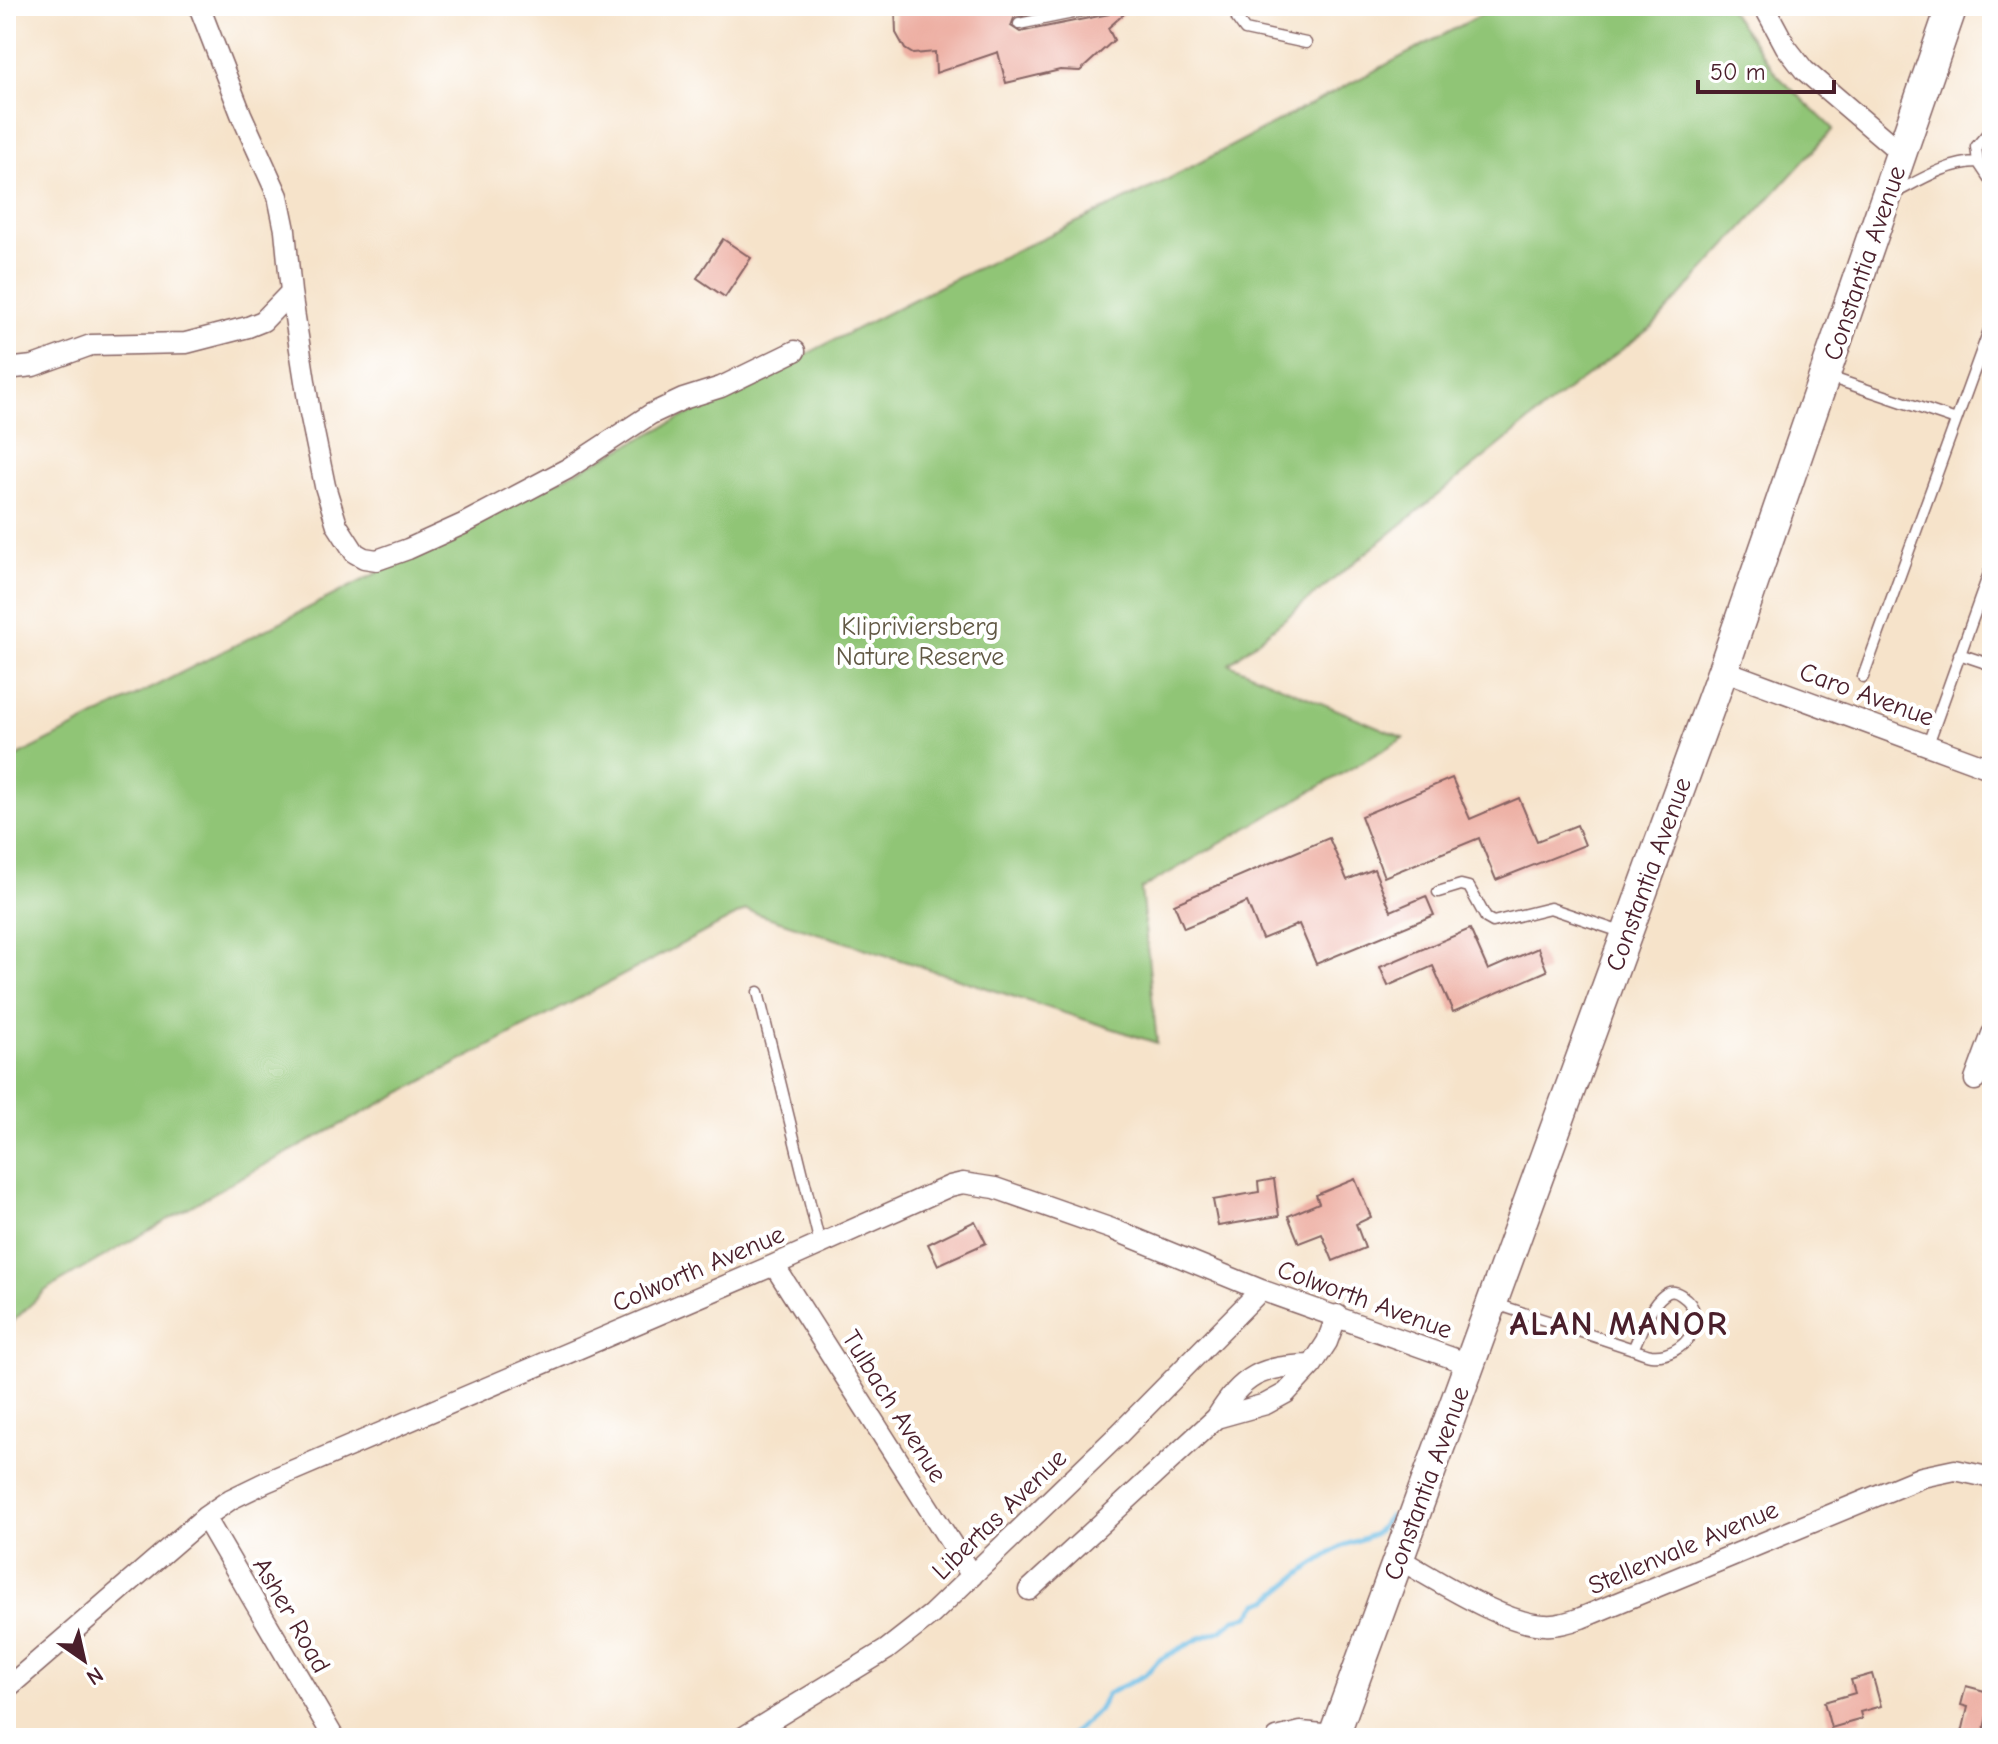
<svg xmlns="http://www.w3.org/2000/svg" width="1998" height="1744" font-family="'Comic Neue',sans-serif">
  <rect width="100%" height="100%" fill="#fff"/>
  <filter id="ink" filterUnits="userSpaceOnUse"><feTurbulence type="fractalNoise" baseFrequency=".0125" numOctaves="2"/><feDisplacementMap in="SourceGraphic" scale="16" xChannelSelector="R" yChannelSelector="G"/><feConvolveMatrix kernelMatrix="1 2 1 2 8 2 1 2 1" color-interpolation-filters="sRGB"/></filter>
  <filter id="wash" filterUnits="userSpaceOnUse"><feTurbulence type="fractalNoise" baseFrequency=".006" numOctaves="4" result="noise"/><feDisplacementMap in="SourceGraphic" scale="32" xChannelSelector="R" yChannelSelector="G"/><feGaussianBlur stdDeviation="1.8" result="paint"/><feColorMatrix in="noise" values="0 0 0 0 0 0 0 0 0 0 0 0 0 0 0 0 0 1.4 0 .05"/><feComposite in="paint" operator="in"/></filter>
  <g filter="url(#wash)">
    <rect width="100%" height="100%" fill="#f6e3ca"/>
    <path fill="#90c576" stroke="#6d7250" stroke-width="2" d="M1498,6H1727L1778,76L1833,129L1653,326L1555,400L1229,664L1404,738L1141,889L1157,1043L746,910L238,1179L46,1290L6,1328V762L950,281L1155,186Z"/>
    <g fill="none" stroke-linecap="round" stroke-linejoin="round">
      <path stroke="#68bbe4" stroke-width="5" d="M1068,1738L1098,1711L1107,1694L1145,1675L1159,1660L1200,1638L1220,1631L1236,1619L1249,1616L1259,1603L1268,1600L1311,1566L1342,1546L1375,1534L1389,1516"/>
    </g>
    <g id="blocks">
      <path fill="#edada1" d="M895,6H1067L1014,18L1011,26L1020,32L1109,14L1115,6H1133L1108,28L1114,40L1080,71L1060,70L1006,83L998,52L936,73L935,52L913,54L905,49L896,33Z
        M723,239L751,258L725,297L697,278Z
        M1452,778L1470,819L1519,798L1537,841L1577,825L1585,845L1496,880L1479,838L1384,877L1361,816Z
        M1329,838L1347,880L1374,869L1391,911L1426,896L1434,915L1316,964L1299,924L1262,939L1247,902L1184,928L1174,904Z
        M1470,929L1488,970L1538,948L1547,971L1453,1012L1433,966L1388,986L1380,967Z
        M1274,1179L1279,1216L1218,1226L1213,1200L1259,1192L1258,1182Z
        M1355,1179L1371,1217L1356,1224L1365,1248L1333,1261L1322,1234L1299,1243L1288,1216L1319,1203L1316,1195Z
        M975,1221L986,1243L938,1265L928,1244Z
        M1872,1674L1881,1706L1860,1712L1862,1719L1831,1728L1824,1702L1855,1693L1851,1680Z
        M1966,1686L1992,1693L1982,1738H1967L1968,1734L1962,1733L1968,1707L1961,1705Z"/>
    </g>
  </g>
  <g filter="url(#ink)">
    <use href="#blocks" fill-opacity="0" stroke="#866463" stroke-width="2"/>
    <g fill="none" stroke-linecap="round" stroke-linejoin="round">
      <g stroke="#866463" stroke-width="13">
        <path id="lane" d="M1241,6L1237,19L1245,30L1306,43
          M1019,24L1107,6
          M1992,128L1976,147L1978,162L1992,183
          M1895,193C1920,180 1949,162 1978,162
          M1829,377L1956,420
          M1959,654L1992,665
          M1863,677L1992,322
          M1928,744L1992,565
          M1438,892L1461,885L1469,887L1486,918L1493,922L1550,908L1624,933
          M758,992L820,1244
          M1493,1303L1633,1349C1638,1351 1645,1354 1651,1355C1684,1359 1714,1317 1681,1295C1675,1291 1670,1290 1664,1295C1649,1306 1641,1333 1633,1349"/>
      </g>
      <g stroke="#866463" stroke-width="23">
        <path id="street" d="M1764,6L1786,47L1804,70L1901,153
          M291,292L310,413L325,486L337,525L355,553L364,558L377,560L408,549L463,524L567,469L651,414L683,399L721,387L795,351
          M6,369L33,366L91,345L186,343L248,327L263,321L291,292L285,230L278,196L241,114L199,6
          M1723,670L1992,769
          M1975,1080L1992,1034
          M774,1265L972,1576
          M1216,1418C1243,1375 1261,1366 1312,1365
          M205,1517L334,1738
          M1399,1559C1435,1579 1505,1625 1545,1625C1557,1626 1570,1622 1581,1618L1922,1477L1955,1470L1992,1478
          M1029,1590L1216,1418L1266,1404L1286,1393L1312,1365L1327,1342L1337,1315
          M6,1689L205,1517L231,1499L266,1482L774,1265L950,1186L963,1183L995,1188L1112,1229L1261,1290L1469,1364
          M742,1738L886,1650L932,1614L1119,1434L1261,1290
          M1277,1738L1301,1732L1334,1735"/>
      </g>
      <g stroke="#866463" stroke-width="33">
        <path id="secondary" d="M1333,1738L1723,670L1952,6"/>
      </g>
      <use href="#lane" stroke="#fff" stroke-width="10"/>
      <use href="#street" stroke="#fff" stroke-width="20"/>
      <use href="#secondary" stroke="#fff" stroke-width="30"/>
    </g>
  </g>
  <g text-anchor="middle" stroke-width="8" stroke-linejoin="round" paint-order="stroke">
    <g font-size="26" fill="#4a1f2b" stroke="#fff">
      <text transform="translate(1864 263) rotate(-71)" y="9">Constantia Avenue</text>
      <text transform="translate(1867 694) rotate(20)" y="9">Caro Avenue</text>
      <text transform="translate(1648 874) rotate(-70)" y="9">Constantia Avenue</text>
      <text transform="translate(698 1268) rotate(-23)" y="9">Colworth Avenue</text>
      <text transform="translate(1365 1299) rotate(20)" y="9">Colworth Avenue</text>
      <text transform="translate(895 1406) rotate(58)" y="9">Tulbach Avenue</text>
      <text transform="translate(1426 1483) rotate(-70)" y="9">Constantia Avenue</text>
      <text transform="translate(999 1514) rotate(-44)" y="9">Libertas Avenue</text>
      <text transform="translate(1683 1547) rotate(-23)" y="9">Stellenvale Avenue</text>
      <text transform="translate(292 1615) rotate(60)" y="9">Asher Road</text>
    </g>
    <g font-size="26" fill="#625945" stroke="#fff">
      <text x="920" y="635">Klipriviersberg<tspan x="920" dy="30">Nature Reserve</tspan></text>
    </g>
    <g font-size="34" font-weight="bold" letter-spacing="2" fill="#4a1f2b" stroke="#fff">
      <text x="1619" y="1335">ALAN MANOR</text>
    </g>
  </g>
  <rect width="1998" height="1744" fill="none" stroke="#fff" stroke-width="32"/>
  <g transform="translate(84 1660) rotate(146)" stroke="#ffffff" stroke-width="6" paint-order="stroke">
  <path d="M0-6L14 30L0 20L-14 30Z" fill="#4a1f2b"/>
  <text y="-12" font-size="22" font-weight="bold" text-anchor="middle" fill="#4a1f2b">N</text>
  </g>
  <path d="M1698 80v12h136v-12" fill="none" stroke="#4a1f2b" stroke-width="4"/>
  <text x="1710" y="80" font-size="24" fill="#4a1f2b" stroke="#ffffff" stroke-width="6" paint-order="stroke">50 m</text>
</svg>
